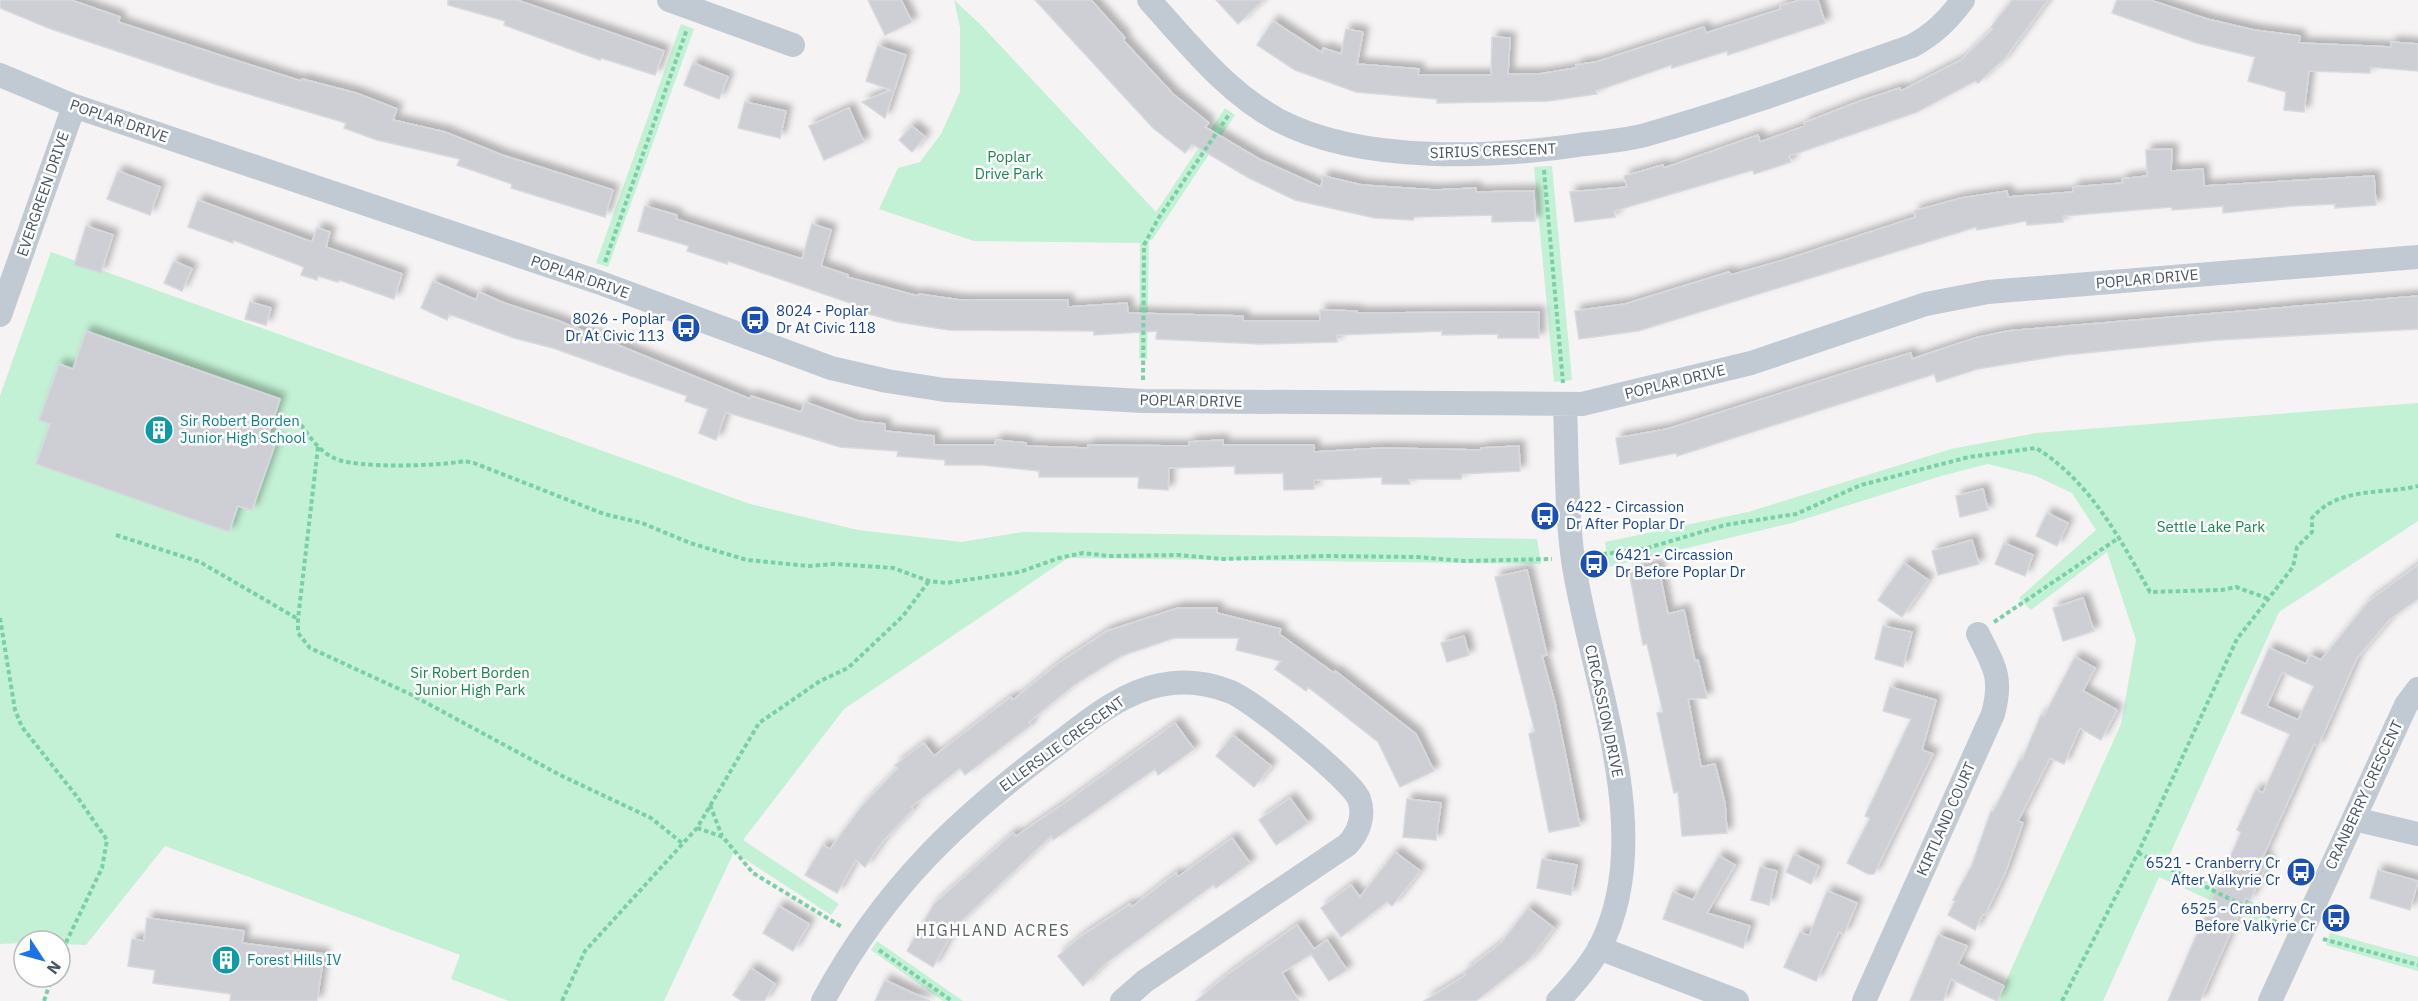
<svg xmlns="http://www.w3.org/2000/svg" width="2418" height="1001" font-family="'IBM Plex Sans',sans-serif">
  <defs>
    <filter id="shadow"><feDropShadow dx="5.5" dy="-5.5" stdDeviation="3" flood-color="#0004"/></filter>
  </defs>
  <rect width="100%" height="100%" fill="#f5f3f3"/>
  <path fill="#c3f1d5" d="M954,0L980,24L1156,212L1225,108L1235,115L1152,240H1149L1147,359L1139,358L1140,243L974,241L879,209L898,168L920,162L941,134L960,92V27Z
    M681,24L694,29L608,267L596,263Z
    M1552,166L1572,380L1554,382L1534,167Z
    M51,252L750,504L858,530L961,542L1023,532L1537,539L1541,564L1068,558L844,709L743,840L839,904L831,915L734,852L664,1001H509L451,979L460,955L165,846L86,945L60,944V941L0,944V396Z
    M2418,403V521L2279,612L2166,863L2270,910L2263,924L2159,877L2103,1001H1997L2121,724L2136,640L2107,552L2031,610L2019,598L2096,530L2072,493L2036,476L1988,464L1941,476L1792,523L1608,567L1605,542L1748,512L1951,449L2036,433Z
    M2330,933L2418,957V971L2326,945Z
    M877,941L963,1001H943L871,950Z"/>
  <path fill="#cdcfd5" stroke="#d7d9de" stroke-width="1.5" fill-rule="evenodd" filter="url(#shadow)" d="M0,0H71L120,17L118,22L241,62L301,81L302,79L356,93L397,109L393,120L445,132L502,155L613,190L605,217L511,188L512,184L457,165L460,159L377,140L344,128L346,123L218,85L51,29L0,8Z
    M448,0H517L664,51L655,75L601,58L600,60L504,25L505,21L448,5Z
    M868,0H901L912,22L885,35Z
    M1035,0H1091L1125,38L1123,40L1173,94L1209,123L1205,127L1259,159L1321,187L1323,176L1362,185L1435,190L1476,188V192L1534,191L1535,221L1492,222V215L1414,217L1413,220L1375,218L1295,200L1249,178L1192,144L1185,153L1153,128Z
    M1216,0H1263L1238,24Z
    M1800,0H1818L1825,23L1728,55L1727,51L1672,68L1671,65L1596,91L1597,94L1548,101L1437,103V99L1356,92L1295,70L1257,45L1273,21L1322,53L1323,48L1341,54L1346,29L1363,32L1357,64L1419,69L1418,75H1491L1492,37L1510,38L1508,74H1539L1576,68V65L1596,62L1704,27L1706,33L1781,9L1780,6Z
    M2012,0H2048L2005,58L1978,83L1975,81L1917,112L1789,156L1791,162L1754,174L1753,170L1614,211L1615,217L1575,222L1570,192L1627,187L1624,176L1663,165L1664,168L1758,135L1760,142L1805,126L1804,123L1860,101L1900,88L1901,91L1961,60L1993,29L1991,27Z
    M2117,0H2150L2207,19L2254,30L2300,36L2299,43L2391,47V42L2418,44V71L2370,67V73L2309,71L2304,112L2284,110L2286,92L2248,81L2255,57L2197,43L2112,13Z
    M878,46L906,55L885,118L862,102L891,90L866,81Z
    M693,63L728,77L719,99L684,85Z
    M745,102L786,111L780,138L738,128Z
    M849,108L864,142L824,160L809,126Z
    M912,126L925,137L912,152L899,140Z
    M2172,149L2171,171L2203,169L2204,186L2374,176L2376,205L2335,208V204L2292,206L2223,213V206L2172,210V207L2063,216V222L2027,225L2026,221L1977,230L1976,227L1638,331L1579,339L1575,311L1625,304L1729,272L1731,275L1787,259L1916,217L1914,211L1961,198L2007,191L2008,197L2073,192V187L2123,183L2122,179L2147,176L2146,150Z
    M118,171L160,187L150,215L107,199Z
    M198,200L312,242L317,228L330,232L326,247L402,274L394,299L339,280L338,282L318,276L317,280L301,275L304,267L233,240V243L188,227Z
    M645,206L677,215L676,219L802,259L812,224L831,230L821,266L848,275L847,277L918,296L919,294L960,300H1068V307L1127,303L1128,313L1243,316V321H1320V310L1357,311V313L1539,312V338H1498V334L1442,335V331L1337,335V342L1261,344L1156,339L1157,331L1094,335V331L949,330L898,322L854,310L856,305L728,261L727,264L687,251L689,246L638,231Z
    M86,226L113,235L101,273L74,265Z
    M174,261L192,269L182,291L164,283Z
    M433,281L476,300L479,292L504,303L559,321L750,399L751,396L801,412L805,402L858,421L885,424V431L934,436V445H995L996,440L1026,443V446L1088,448V445L1189,446V442L1223,440V445H1314V452L1382,448L1481,450V448L1519,446L1520,471L1462,474L1461,479H1409L1410,484H1382V477L1314,480V489L1284,490L1283,473L1235,474V466L1169,468L1168,490L1138,488L1139,477H1039V471L983,465H945V460L897,456L898,451L840,447L726,412L716,440L699,433L708,409L685,401L687,396L553,348L514,338L449,314L447,320L421,308Z
    M2418,296V329L2217,340L2064,355L1977,369L1937,382L1934,374L1677,456L1676,453L1620,464L1616,438L1667,429L1870,365L1911,353L1912,359L1975,338L2007,331Z
    M250,302L271,308L266,325L245,319Z
    M86,331L280,399L268,436L277,439L252,510L238,506L229,532L36,464L50,424L39,420L59,364L73,369Z
    M1983,489L1988,510L1960,517L1956,496Z
    M2047,513L2068,523L2057,546L2036,536Z
    M1972,540L1979,564L1938,575L1932,551Z
    M2004,543L2033,555L2025,576L1995,564Z
    M1904,563L1928,580L1902,617L1878,600Z
    M1658,565L1668,614L1684,610L1695,661L1698,660L1707,698L1688,699L1701,767L1715,764L1725,803L1727,833L1682,836L1678,792L1674,793L1657,713L1663,712L1647,644L1643,645L1629,571Z
    M2418,565V599L2390,619L2357,658L2318,746L2314,744L2263,857L2269,860L2250,900L2246,898L2200,1001H2168L2241,832L2237,830L2256,789L2263,793L2290,734L2241,713L2269,648L2306,664L2310,655L2321,660L2368,602ZM2282,672L2314,686L2298,720L2267,706Z
    M1527,570L1547,655L1542,656L1555,703L1580,826L1549,832L1529,734L1535,732L1495,577Z
    M2083,598L2094,631L2063,641L2053,608Z
    M1178,608H1217V613L1281,629L1279,634L1334,673L1335,671L1416,734L1434,771L1400,787L1378,742L1308,687L1306,691L1275,669L1281,661L1236,650L1239,638H1174L1121,656L1074,685L1029,722L1031,725L965,775L960,768L911,807L913,809L883,841L865,867L856,860L837,893L805,875L823,845L830,849L861,807L898,768L895,765L924,743L934,756L1011,697L1013,700L1060,662L1107,631Z
    M1883,626L1912,632L1903,667L1875,659Z
    M1464,636L1469,655L1447,662L1441,643Z
    M2075,657L2095,668L2083,691L2117,710L2101,740L2080,728L2064,764L2050,758L2018,821L2023,823L2006,871L1985,915L1983,914L1975,930L1948,915L1955,901L1953,900L1972,865L1991,811L1993,812L2020,759L2022,760L2041,715L2044,716Z
    M1890,687L1936,700L1922,750L1933,754L1874,874H1868L1847,863L1870,818L1865,816L1911,719L1883,711Z
    M1175,723L1194,749L1158,775L1155,769L1053,840L1051,836L957,925L933,967L907,951L934,904L1013,833L1016,836L1066,802Z
    M1233,735L1271,766L1254,787L1216,756Z
    M1290,798L1308,823L1276,845L1259,820Z
    M1407,799L1441,803L1436,840L1403,837Z
    M1232,838L1250,863L1216,888L1213,885L1105,964L1083,986L1058,956L1081,936L1130,904L1132,907L1176,873L1178,877Z
    M1395,852L1420,871L1392,906L1387,902L1341,937L1321,908L1351,885L1360,897Z
    M1794,854L1819,866L1811,884L1786,872Z
    M1719,856L1735,865L1707,913L1750,926L1743,948L1663,919L1673,892L1693,900Z
    M1542,859L1577,865L1571,895L1537,888Z
    M1760,867L1777,871L1769,905L1751,900Z
    M2378,870L2418,881L2410,910L2370,898Z
    M1827,891L1857,903L1844,934L1839,932L1816,981L1784,967L1800,932L1809,936Z
    M779,906L809,924L793,951L763,933Z
    M1528,908L1554,928L1530,959L1476,1001H1424L1466,975L1464,972L1501,943Z
    M147,918L244,931L242,943L324,954L317,1001H230L231,994L153,983L155,970L128,966L132,939L144,941Z
    M1297,925L1314,949L1327,940L1347,970L1329,981L1311,954L1282,973L1299,1001H1196L1227,975Z
    M1938,935L1967,946L1958,964L2004,986L1997,1001L1951,979L1943,1001H1910Z
    M751,968L775,984L764,1001H742L733,995Z
    M885,980L930,1001H875Z"/>
  <g fill="none" stroke-linecap="round" stroke-linejoin="round">
    <path stroke="#7ad0a6" stroke-width="4" stroke-dasharray="4.5 3" stroke-linecap="butt" d="M1544,170L1563,383
      M605,262L687,29
      M1143,380L1144,245L1158,219L1230,113
      M301,425C310,437 319,451 334,458C355,469 440,466 464,461L474,463L604,514L642,523L690,543L747,560L809,566L834,564L893,568L929,581L946,583L1020,572L1059,558L1083,553L1109,556L1179,555L1222,559L1327,556L1417,557L1464,561L1552,559
      M318,447L298,619V633L310,648L410,694L560,775L651,818L682,843
      M116,535L200,562L298,619
      M1595,555L1644,549L1725,525L1796,514L1861,485L1969,457L2036,448C2090,481 2120,539 2150,592L2222,590L2236,587L2269,599
      M0,618L15,710L22,727L78,798L107,840L102,868L60,955
      M1994,622L2120,537
      M710,805L722,836
      M697,828L723,837L753,873L842,927
      M2138,853L2282,925
      M2323,939L2418,965
      M879,950L952,1001
      M44,1001L52,977
      M562,1001L585,951L697,828L759,723L820,681L848,668L903,616L929,581
      M2062,1001L2138,853L2237,639L2293,567L2297,547L2312,532V518C2339,486 2381,495 2418,486"/>
    <path stroke="#c1cad2" stroke-width="24" d="M669,0L793,45
      M1149,0C1188,43 1226,92 1278,120C1361,164 1495,158 1586,144C1606,142 1626,140 1645,135C1735,110 1824,77 1912,46C1934,34 1948,20 1963,0
      M0,75L74,106L598,282L831,368L887,381L945,390L1143,401L1582,404L1751,363L1926,304L1988,292L2418,257
      M0,315L74,106
      M2354,819L2418,834
      M1599,948L1737,1001
      M823,1001C883,889 958,818 1059,743C1089,720 1123,692 1160,685C1184,680 1209,683 1231,692C1253,701 1351,779 1359,799C1365,815 1359,833 1347,845L1145,981L1122,1001
      M1558,1001C1573,985 1590,966 1600,947C1659,834 1590,677 1573,560C1566,509 1567,456 1565,405
      M1864,1001L1993,714C2003,677 1994,666 1978,634
      M2270,1001L2406,705L2418,689"/>
  </g>
  <defs>
    <g id="bus-disc" transform="scale(1.5)"><circle r="9.5" fill="#1a4fb4" stroke="#fff"/><path d="M-5-6H5V4H4V6H2V4H-2V6H-4V4H-5ZM-3.5-4V0h7V-4ZM-3.5 1.2v1.5H-2V1.2ZM2 1.2v1.5H3.5V1.2Z" fill="#fff"/></g>
    <g id="building-disc" transform="scale(1.5)"><circle r="9.5" fill="#0f9aa8" stroke="#fff"/><path d="M-4-6H4V6H1V3H-1V6H-4ZM-2.5-4.3h1.7v1.8h-1.7ZM.8-4.3h1.7v1.8H.8ZM-2.5-1h1.7V.8h-1.7ZM.8-1h1.7V.8H.8Z" fill="#fff"/></g>
  </defs>
  <g fill-rule="evenodd">
    <use href="#bus-disc" x="755" y="320"/>
    <use href="#bus-disc" x="686" y="328"/>
    <use href="#building-disc" x="159" y="430"/>
    <use href="#bus-disc" x="1545" y="516"/>
    <use href="#bus-disc" x="1594" y="564"/>
    <use href="#bus-disc" x="2301" y="872"/>
    <use href="#bus-disc" x="2336" y="918"/>
    <use href="#building-disc" x="226" y="960"/>
  </g>
  <g text-anchor="middle" stroke-width="5" stroke-linejoin="round" paint-order="stroke">
    <g font-size="15" fill="#4a5661" stroke="#fff">
      <text transform="translate(119 121) rotate(19)" y="5">POPLAR DRIVE</text>
      <text transform="translate(1493 151) rotate(-2)" y="5">SIRIUS CRESCENT</text>
      <text transform="translate(43 194) rotate(-71)" y="5">EVERGREEN DRIVE</text>
      <text transform="translate(580 277) rotate(19)" y="5">POPLAR DRIVE</text>
      <text transform="translate(2147 279) rotate(-5)" y="5">POPLAR DRIVE</text>
      <text transform="translate(1675 382) rotate(-14)" y="5">POPLAR DRIVE</text>
      <text transform="translate(1191 401) rotate(1)" y="5">POPLAR DRIVE</text>
      <text transform="translate(1604 711) rotate(78)" y="5">CIRCASSION DRIVE</text>
      <text transform="translate(1062 744) rotate(-36)" y="5">ELLERSLIE CRESCENT</text>
      <text transform="translate(2364 795) rotate(-65)" y="5">CRANBERRY CRESCENT</text>
      <text transform="translate(1946 819) rotate(-66)" y="5">KIRTLAND COURT</text>
    </g>
    <g font-size="15" fill="#17864f" stroke="#fff">
      <text x="1009" y="162">Poplar<tspan x="1009" dy="17">Drive Park</tspan></text>
      <text x="2211" y="532">Settle Lake Park</text>
      <text x="470" y="678">Sir Robert Borden<tspan x="470" dy="17">Junior High Park</tspan></text>
    </g>
    <g font-size="15" fill="#164399" stroke="#fff" text-anchor="start">
      <text x="776" y="316">8024 - Poplar<tspan x="776" dy="17">Dr At Civic 118</tspan></text>
      <text x="665" y="324" text-anchor="end">8026 - Poplar<tspan x="665" dy="17">Dr At Civic 113</tspan></text>
      <text x="1566" y="512">6422 - Circassion<tspan x="1566" dy="17">Dr After Poplar Dr</tspan></text>
      <text x="1615" y="560">6421 - Circassion<tspan x="1615" dy="17">Dr Before Poplar Dr</tspan></text>
      <text x="2280" y="868" text-anchor="end">6521 - Cranberry Cr<tspan x="2280" dy="17">After Valkyrie Cr</tspan></text>
      <text x="2315" y="914" text-anchor="end">6525 - Cranberry Cr<tspan x="2315" dy="17">Before Valkyrie Cr</tspan></text>
    </g>
    <g font-size="15" fill="#0d838f" stroke="#fff" text-anchor="start">
      <text x="180" y="426">Sir Robert Borden<tspan x="180" dy="17">Junior High School</tspan></text>
      <text x="247" y="965">Forest Hills IV</text>
    </g>
    <g font-size="16" letter-spacing="1.5" fill="#5f6368" stroke="#fff">
      <text x="993" y="936">HIGHLAND ACRES</text>
    </g>
  </g>
  <g transform="translate(42 959) rotate(126)"><circle r="28" fill="#ffffff" stroke="#b7bbc0" stroke-width="1.5"/>
  <path d="M0-4.5L10 22L0 15L-10 22Z" fill="#1a73e8"/>
  <text y="-9" font-size="16" font-weight="bold" text-anchor="middle" fill="#4a5661">N</text>
  </g>
</svg>
